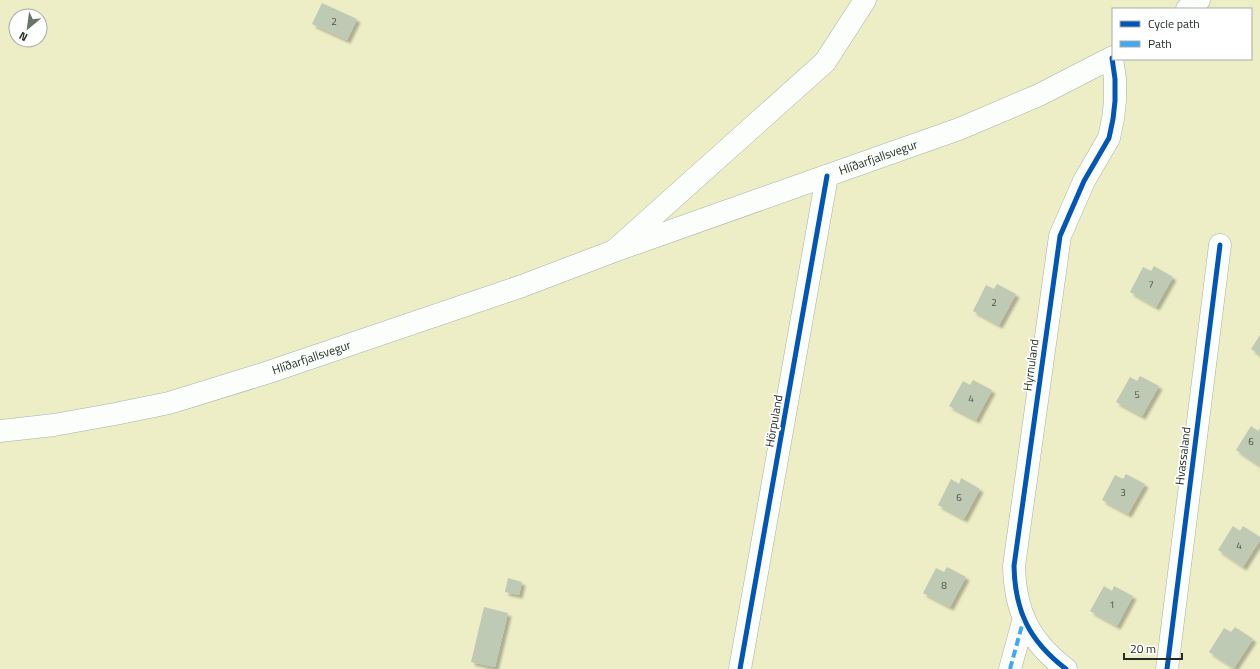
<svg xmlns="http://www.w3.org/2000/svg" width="1260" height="669" font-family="'Titillium Web',sans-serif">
  <defs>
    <filter id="shadow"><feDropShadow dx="3.5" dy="3.5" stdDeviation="1" flood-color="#0004"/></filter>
  </defs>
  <rect width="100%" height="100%" fill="#e9f6eb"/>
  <path fill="#edeec6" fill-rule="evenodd" d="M0,0H1260V669H0ZM1113,9H1251V59H1113ZM16,16H40V40H16Z"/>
  <path fill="#becab3" filter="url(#shadow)" d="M322,3L357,19L347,40L312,24Z
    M1154,266L1173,277L1156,307L1130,292L1143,267L1151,271Z
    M997,284L1016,294L999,325L973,311L986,285L994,289Z
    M1260,335V355L1251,349Z
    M1140,376L1159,386L1142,416L1116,402L1130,377L1137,381Z
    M973,380L992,390L976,420L949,406L963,381L970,385Z
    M1251,426L1258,431L1260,428V466L1236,450Z
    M1126,474L1145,484L1128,514L1102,500L1115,475L1123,479Z
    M961,478L980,489L964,519L938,505L951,479L959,484Z
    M1233,526L1240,531L1243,526L1260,537V540L1243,567L1218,550Z
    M947,567L966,577L950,607L923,593L936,568L944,572Z
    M508,578L522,582L519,595L505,592Z
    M1104,586L1112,591L1114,586L1133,596L1117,626L1090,611Z
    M484,607L508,613L495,667L471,662Z
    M1235,627L1253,639L1234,668L1209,652L1224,628L1231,632Z"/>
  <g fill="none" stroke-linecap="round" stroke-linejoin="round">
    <g stroke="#a5b0a7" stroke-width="23">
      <path id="street" d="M614,251L825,62L865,0
        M740,669L827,176
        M1010,669L1024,618
        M1066,669C1029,641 1015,611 1014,566L1060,236L1084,181L1109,138L1113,119L1115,101V79L1112,58
        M1167,669L1220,245"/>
    </g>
    <g stroke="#a5b0a7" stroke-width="23">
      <g id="secondary">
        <path d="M1187,9L1199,0"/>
        <path id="s1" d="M0,431L54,425L115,414L169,403L266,373L522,286L614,251L959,129L1039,95L1113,57"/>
      </g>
    </g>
    <use href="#street" stroke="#fcfefc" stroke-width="22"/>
    <use href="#secondary" stroke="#fcfefc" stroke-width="22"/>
    <path stroke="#3fa9f5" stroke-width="4" stroke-dasharray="8 4" stroke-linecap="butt" d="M1010,669L1024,618"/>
    <g stroke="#fff" stroke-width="8">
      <path id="cycleway" d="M740,669L827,176
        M1066,669C1029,641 1015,611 1014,566L1060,236L1084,181L1109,138L1113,119L1115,101V79L1112,58
        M1167,669L1220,245"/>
    </g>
    <use href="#cycleway" stroke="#0057b8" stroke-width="5"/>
  </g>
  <g text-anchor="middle" stroke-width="3.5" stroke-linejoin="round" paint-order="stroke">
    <g font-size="10" fill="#4a5448">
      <text x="334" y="25">2</text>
      <text x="1151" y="288">7</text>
      <text x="994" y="306">2</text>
      <text x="1137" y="398">5</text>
      <text x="971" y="402">4</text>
      <text x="1251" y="445">6</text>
      <text x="1123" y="496">3</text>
      <text x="959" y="501">6</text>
      <text x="1239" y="549">4</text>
      <text x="944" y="589">8</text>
      <text x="1112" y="608">1</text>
    </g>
    <g font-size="12" fill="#232d25" stroke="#fff">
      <text dy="4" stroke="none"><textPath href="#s1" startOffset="922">Hlíðarfjallsvegur</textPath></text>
      <text dy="4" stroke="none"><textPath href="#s1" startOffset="321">Hlíðarfjallsvegur</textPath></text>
      <text transform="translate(1031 365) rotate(-82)" y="4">Hyrnuland</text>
      <text transform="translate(774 421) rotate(-80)" y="4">Hörpuland</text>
      <text transform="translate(1183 456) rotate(-83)" y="4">Hvassaland</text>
    </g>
  </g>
  <rect x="1112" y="8" width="140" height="52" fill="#ffffff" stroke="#a7aba8"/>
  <rect x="1120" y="21" width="20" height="6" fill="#0057b8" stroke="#a7aba8"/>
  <text x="1148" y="28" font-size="12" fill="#232d25">Cycle path</text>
  <rect x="1120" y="41" width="20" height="6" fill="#3fa9f5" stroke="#a7aba8"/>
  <text x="1148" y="48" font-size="12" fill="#232d25">Path</text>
  <g transform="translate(28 28) rotate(209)"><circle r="19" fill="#ffffff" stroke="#a7aba8"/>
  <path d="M0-3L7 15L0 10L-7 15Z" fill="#68736a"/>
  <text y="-6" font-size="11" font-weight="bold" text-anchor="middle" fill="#232d25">N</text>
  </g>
  <path d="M1124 653v6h58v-6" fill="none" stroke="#232d25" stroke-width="2"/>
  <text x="1130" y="653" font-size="12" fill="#232d25" stroke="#ffffff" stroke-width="3" paint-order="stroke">20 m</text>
</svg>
